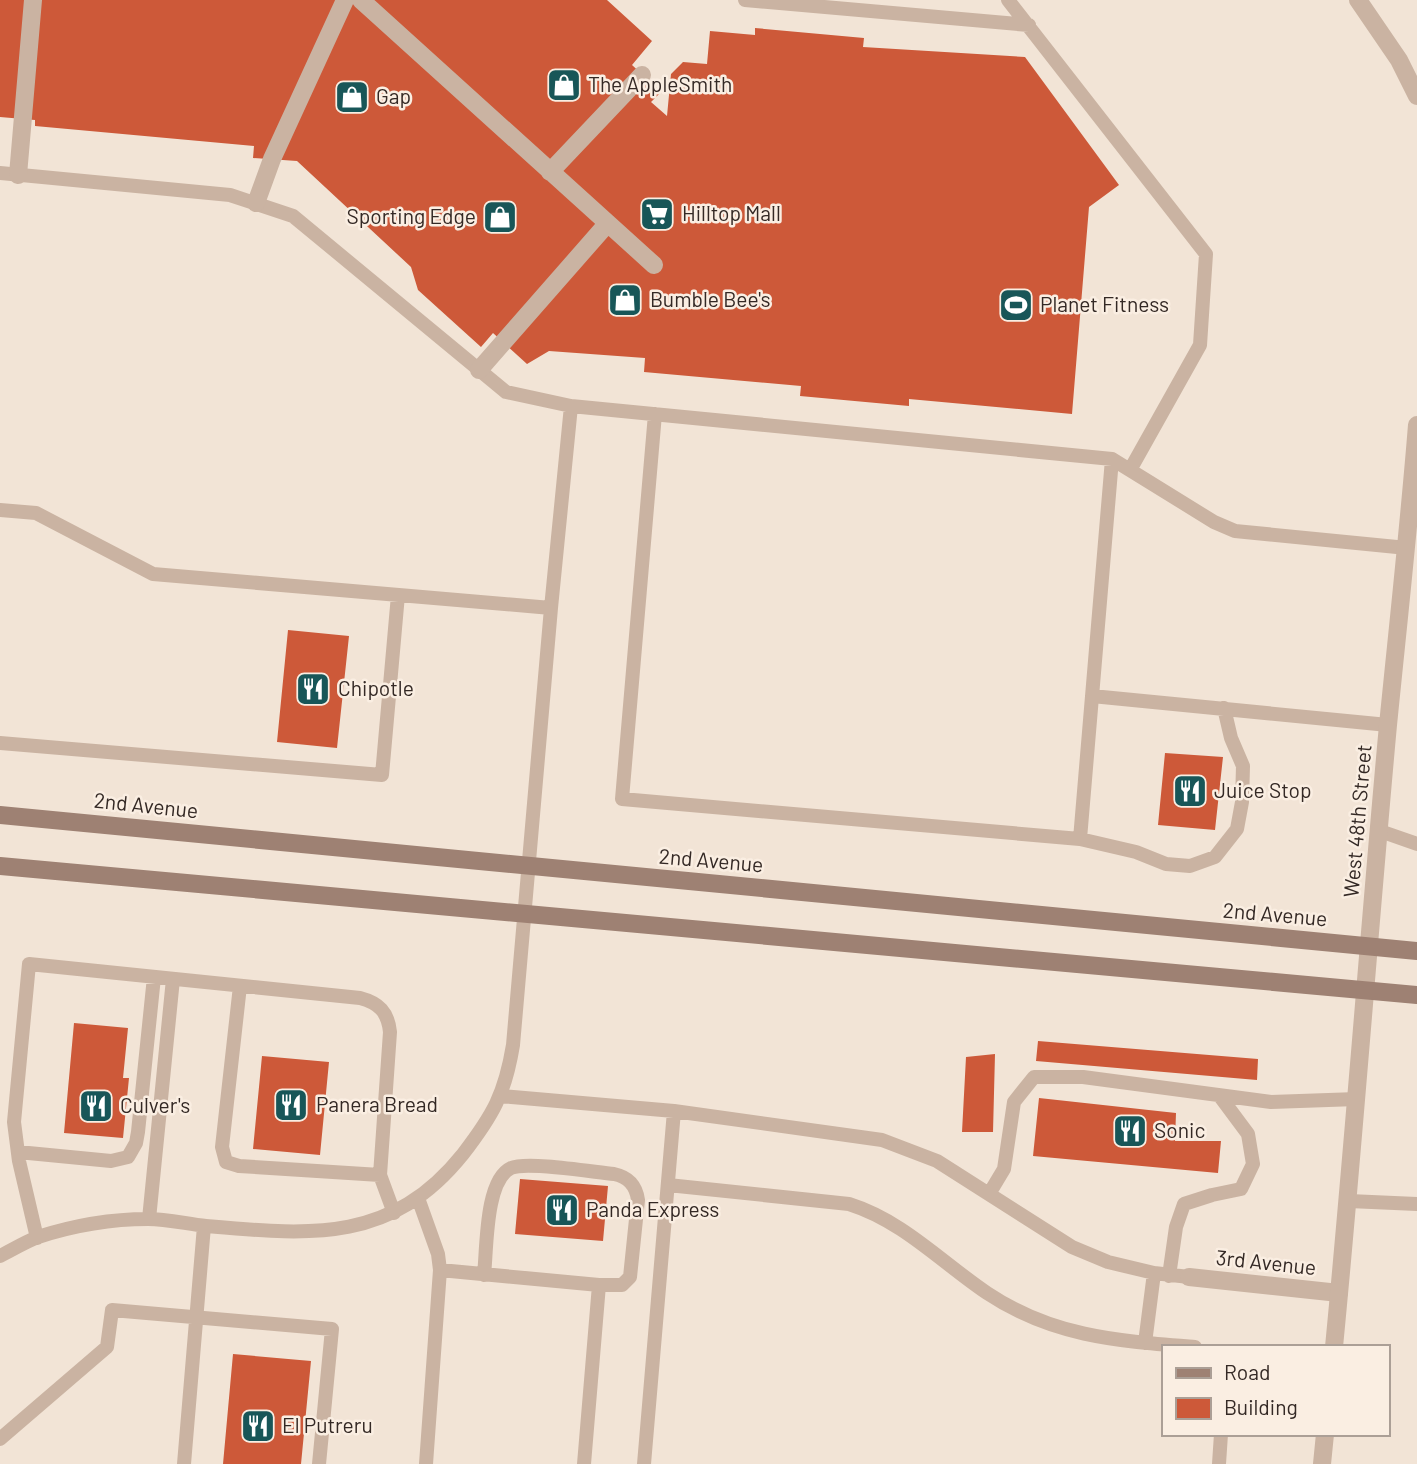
<svg xmlns="http://www.w3.org/2000/svg" width="1417" height="1464" font-family="Barlow,sans-serif">
  <rect width="100%" height="100%" fill="#f2e4d6"/>
  <path fill="#cd5939" d="M0,0H607L652,41L632,65L661,92L651,102L667,116L671,74L683,62L707,64L710,31L755,35V28L864,38L863,47L1025,57L1119,185L1089,207L1072,414L909,399V406L800,396L801,386L644,372L645,358L549,351L527,364L493,333L481,347L418,290L411,267L297,161L253,158L254,146L35,126V120L0,117Z
    M288,630L349,636L337,748L277,742Z
    M1165,753L1223,757L1215,830L1158,825Z
    M74,1023L128,1028L123,1078H129L123,1138L64,1133Z
    M1038,1041L1258,1059L1257,1080L1036,1061Z
    M995,1054L993,1132H962L966,1057Z
    M262,1056L329,1062L320,1155L253,1149Z
    M1039,1098L1176,1113L1175,1141H1221L1218,1173L1033,1156Z
    M520,1179L608,1186L603,1241L515,1234Z
    M233,1354L311,1361L301,1464H223Z"/>
  <g fill="none" stroke-linecap="round" stroke-linejoin="round">
    <path stroke="#cab3a2" stroke-width="14" d="M745,0L1029,25
      M1008,0L1206,254L1200,345L1130,470
      M0,173L230,195L293,216L506,392L571,406L1112,459L1214,522L1235,531L1407,548
      M655,414L622,799L1080,839L1136,852L1166,864L1190,866L1215,857L1237,829L1242,802L1243,766L1231,738L1224,708
      M0,510L36,513L153,574L551,608
      M1092,696L1388,725
      M0,743L382,775L398,595
      M1380,831L1417,844
      M1080,839L1112,459
      M240,986L222,1147L226,1162L239,1166L380,1175
      M501,1096L674,1111L882,1140L937,1161L1072,1247L1108,1262L1154,1273L1189,1277
      M18,1152L111,1161L128,1157L136,1143L138,1132L154,977
      M668,1185L849,1204C903,1221 941,1262 987,1293C1053,1337 1118,1341 1195,1347
      M989,1194L1004,1169L1014,1102L1034,1077H1083L1271,1102L1357,1099
      M418,1198L438,1254L440,1270L426,1464
      M1349,1201L1417,1204
      M149,1219L173,979
      M37,1238L19,1161L14,1122L29,964L360,998C379,1003 388,1012 390,1032L380,1175L394,1213
      M0,1256C12,1250 25,1242 38,1237C72,1226 112,1219 148,1219C167,1219 187,1224 206,1226C310,1235 391,1244 463,1154C493,1115 505,1094 513,1045L551,608L571,406
      M440,1270L599,1285L584,1464
      M484,1275C487,1249 485,1180 511,1168C527,1161 593,1172 614,1174C628,1177 636,1185 638,1200L630,1277L622,1285H599
      M1169,1276L1176,1227L1184,1204L1212,1195L1241,1189L1253,1164L1248,1134L1219,1095
      M1145,1343L1154,1273
      M0,1439L107,1347L112,1310L332,1329L319,1464
      M184,1464L204,1226
      M644,1464L674,1111
      M1219,1464L1221,1434"/>
    <path stroke="#cab3a2" stroke-width="18" d="M361,0L654,265
      M550,172L642,75
      M18,175L33,0
      M256,203L272,159L345,0
      M479,370L607,224"/>
    <path stroke="#cab3a2" stroke-width="18" d="M1189,1277L1339,1293"/>
    <path stroke="#cab3a2" stroke-width="18" d="M1358,0L1399,60L1417,96
      M1334,1347C1354,1140 1369,932 1388,725C1398,625 1409,526 1417,425
      M1322,1464L1325,1434"/>
    <path stroke="#9e8173" stroke-width="18" d="M0,815L1417,951
      M0,866L1417,995"/>
  </g>
  <defs>
    <g id="shop-square" transform="scale(1.75)"><rect x="-9" y="-9" width="18" height="18" rx="4" fill="#185658" stroke="#faeee2"/><path d="M-5-2.5h2.3a2.7 3.5 0 0 1 5.4 0H5L5.5 6h-11ZM-1.5-2.5h3a1.5 2.3 0 0 0-3 0Z" fill="#fff"/></g>
    <g id="supermarket-square" transform="scale(1.75)"><rect x="-9" y="-9" width="18" height="18" rx="4" fill="#185658" stroke="#faeee2"/><path d="M-6-5.5h2.5l.6 2H6L4.5 2H-2.5L-4.4-4H-6ZM-1.5 3.2a1.3 1.3 0 1 0 .1 0ZM3 3.2a1.3 1.3 0 1 0 .1 0Z" fill="#fff"/></g>
    <g id="stadium-square" transform="scale(1.75)"><rect x="-9" y="-9" width="18" height="18" rx="4" fill="#185658" stroke="#faeee2"/><path d="M0-5a6.5 5 0 1 0 0 10a6.5 5 0 1 0 0-10ZM-3.5-1.8h7v3.6h-7Z" fill="#fff"/></g>
    <g id="restaurant-square" transform="scale(1.75)"><rect x="-9" y="-9" width="18" height="18" rx="4" fill="#185658" stroke="#faeee2"/><path d="M-5-6h1v4h1v-4h1v4h1v-4h1v5L-1.5 .5V6h-2V.5L-5-1ZM5-6V6H3V1.5H1.5Q1.5-4 5-6Z" fill="#fff"/></g>
  </defs>
  <g fill-rule="evenodd">
    <use href="#shop-square" x="564" y="85"/>
    <use href="#shop-square" x="352" y="97"/>
    <use href="#supermarket-square" x="657" y="214"/>
    <use href="#shop-square" x="500" y="217"/>
    <use href="#shop-square" x="625" y="300"/>
    <use href="#stadium-square" x="1016" y="305"/>
    <use href="#restaurant-square" x="313" y="689"/>
    <use href="#restaurant-square" x="1190" y="791"/>
    <use href="#restaurant-square" x="291" y="1105"/>
    <use href="#restaurant-square" x="96" y="1106"/>
    <use href="#restaurant-square" x="1130" y="1131"/>
    <use href="#restaurant-square" x="562" y="1210"/>
    <use href="#restaurant-square" x="258" y="1426"/>
  </g>
  <g text-anchor="middle" stroke-width="5" stroke-linejoin="round" paint-order="stroke">
    <g font-size="21" fill="#342925" stroke="#faeee2" text-anchor="start">
      <text x="588" y="92">The AppleSmith</text>
      <text x="376" y="104">Gap</text>
      <text x="682" y="221">Hilltop Mall</text>
      <text x="476" y="224" text-anchor="end">Sporting Edge</text>
      <text x="650" y="307">Bumble Bee's</text>
      <text x="1040" y="312">Planet Fitness</text>
      <text x="338" y="696">Chipotle</text>
      <text x="1214" y="798">Juice Stop</text>
      <text x="316" y="1112">Panera Bread</text>
      <text x="120" y="1113">Culver's</text>
      <text x="1154" y="1138">Sonic</text>
      <text x="586" y="1217">Panda Express</text>
      <text x="282" y="1433">El Putreru</text>
    </g>
    <g font-size="21" fill="#342925" stroke="#faeee2">
      <text transform="translate(146 806) rotate(6)" y="7">2nd Avenue</text>
      <text transform="translate(1358 821) rotate(-85)" y="7">West 48th Street</text>
      <text transform="translate(711 861) rotate(5)" y="7">2nd Avenue</text>
      <text transform="translate(1275 915) rotate(5)" y="7">2nd Avenue</text>
      <text transform="translate(1266 1263) rotate(6)" y="7">3rd Avenue</text>
    </g>
  </g>
  <rect x="1162" y="1345" width="228" height="91" fill="#faeee2" stroke="#ab9f96" stroke-width="2"/>
  <rect x="1176" y="1368" width="35" height="10" fill="#9e8173" stroke="#ab9f96" stroke-width="2"/>
  <text x="1224" y="1380" font-size="21" fill="#342925">Road</text>
  <rect x="1176" y="1398" width="35" height="21" fill="#cd5939" stroke="#ab9f96" stroke-width="2"/>
  <text x="1224" y="1415" font-size="21" fill="#342925">Building</text>
</svg>
